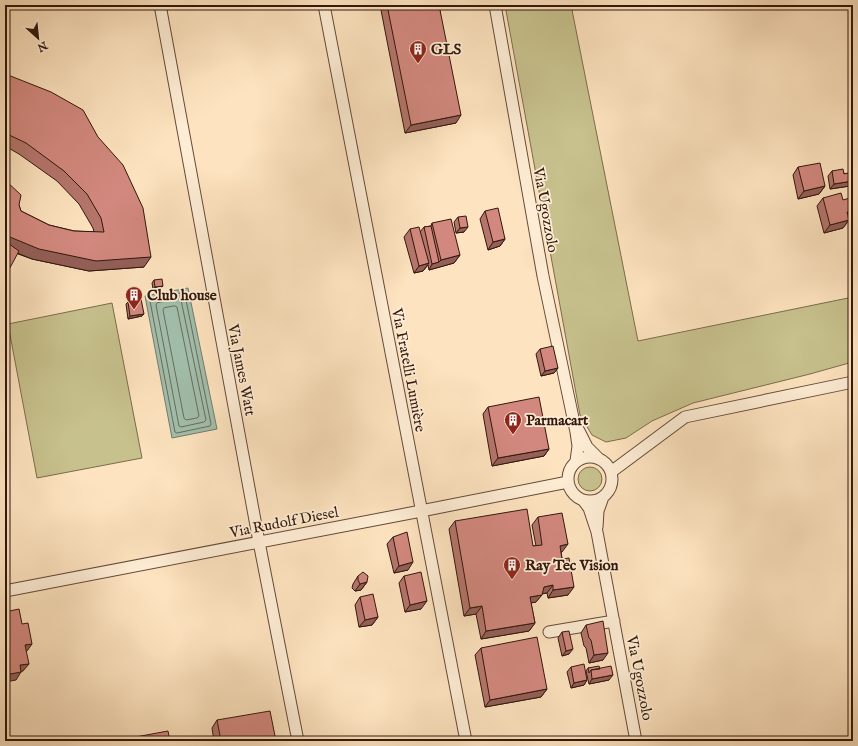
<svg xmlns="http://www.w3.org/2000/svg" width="858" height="746" font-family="'IM FELL English',serif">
  <rect width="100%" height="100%" fill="#fde3bf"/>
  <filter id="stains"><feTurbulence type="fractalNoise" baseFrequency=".005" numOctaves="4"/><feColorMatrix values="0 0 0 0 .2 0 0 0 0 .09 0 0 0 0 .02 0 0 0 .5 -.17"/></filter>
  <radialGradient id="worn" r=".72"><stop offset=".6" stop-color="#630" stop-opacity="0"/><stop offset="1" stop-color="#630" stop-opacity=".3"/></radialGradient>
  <path fill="#c7c18d" stroke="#7c6c4c" d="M505,5H571L638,341L853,297V360L849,363L810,374L693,403L652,421L626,438L606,442L592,435L580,415Z
    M112,303L142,458L37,478L8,324Z
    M578 479a12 12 0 1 1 24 0a12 12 0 1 1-24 0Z"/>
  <path fill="#a1bfac" stroke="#757c6c" d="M188,288L217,429L172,438L145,296Z"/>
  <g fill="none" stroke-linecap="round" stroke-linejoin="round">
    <path stroke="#6a6b5c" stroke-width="1" d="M183,293L185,295L211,424L210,426L177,433L175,432L150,301L152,299Z
      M179,299L181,300L206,420L204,422L181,427L179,426L156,305L157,303Z
      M175,306L177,307L199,416L197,418L186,420L184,418L163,310L164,308Z"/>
    <g stroke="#654a39" stroke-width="13">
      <path id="minor" d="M160,5L259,542L298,741
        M324,5L466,741
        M495,5L543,276L576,432L578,446L576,461
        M579,431L587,447L598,458
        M568 479a22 22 0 1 1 44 0a22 22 0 1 1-44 0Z
        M611,472L685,417L853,382
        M583,500L589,508L597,532L636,741
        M597,527L598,511L603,497
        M5,591L421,511L568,482
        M549,632L614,621"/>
    </g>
    <use href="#minor" stroke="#feedd5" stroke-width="11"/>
  </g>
  <path fill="#b5756c" stroke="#32170c" d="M364,5H439L456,123L405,133L380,5L365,8Z
    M8,75L144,267L89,271L32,259L18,254L19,205L21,211L49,225L74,231L94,232L93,228L79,204L57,181L19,154L5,146V79Z
    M798,167L825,186L819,194L798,199L793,175Z
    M832,171L853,175V182L850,186L830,189L828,176Z
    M823,198L848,218L849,220L843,228L824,233L817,206Z
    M485,211L505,239L500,246L488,250L480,219Z
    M458,217L464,232L456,233L454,222Z
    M432,223L460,255L454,263L429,270L428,265L423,271L414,273L404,237L410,229L420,232L424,227L431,226Z
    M154,280L163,286L161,288L153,289L152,283Z
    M128,302L142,316L128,319L126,304Z
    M540,349L558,368L554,373L541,376L536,354Z
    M488,407L549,449L544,456L492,466L483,414Z
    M538,517L562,552H561L568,595L548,598L547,593L542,594L536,602L531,603L535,623L529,631L481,639L476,614L464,616L449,529L455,521L533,546H536L532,525Z
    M393,537L408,570L394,573L387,544Z
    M358,576L367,582L361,590L355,591L352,588L353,584Z
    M404,576L421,609L405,612L399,583Z
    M360,597L378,617L372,625L359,627L355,605Z
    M586,625L603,660L589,663L586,648L584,646L581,633Z
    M562,632L569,654L562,656L558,638Z
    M481,648L547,689L541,697L485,707L475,655Z
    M571,667L587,680L584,685L571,688L567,672Z
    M588,668L600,669L609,680L589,684L586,671Z
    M217,720L276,741H214L212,728Z"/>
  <path fill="#935f58" stroke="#32170c" d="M367,5H381L365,8Z
    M461,115L456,123L405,133L411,125Z
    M853,181V182L850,186L830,189L834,184Z
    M825,186L819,194L798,199L804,191Z
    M853,211V217L841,220L847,212Z
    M849,220L843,228L824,233L830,225Z
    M468,227L464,232L456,233L460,228Z
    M5,235L151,257L144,267L89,271L32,259L5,248Z
    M505,239L500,246L488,250L493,242Z
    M460,255L454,263L429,270L432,264L439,262L441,260Z
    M429,263L423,271L414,273L419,266Z
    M163,286L161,288L153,289L155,287Z
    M144,314L142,316L128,319L130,316Z
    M558,368L554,373L541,376L545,371Z
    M549,449L544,456L492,466L498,458Z
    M568,544L562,552L554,553L560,546Z
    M413,562L408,570L394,573L399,566Z
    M367,582L361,590L355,591L360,584Z
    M553,585L547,593L538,594L544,587Z
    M574,587L568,595L548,598L553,590Z
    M542,595L536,602L525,604L530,597Z
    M427,601L421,609L405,612L410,605Z
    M482,606L476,614L464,616L470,608Z
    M378,617L372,625L359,627L365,620Z
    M535,623L529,631L481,639L486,631Z
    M32,644L27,651L20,653L25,645Z
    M573,649L569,654L562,656L566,651Z
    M608,653L603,660L589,663L594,655Z
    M29,664L23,671L21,672L16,680L5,682V675L20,665Z
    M613,675L609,680L589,684L592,679Z
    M587,680L584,685L571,688L574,683Z
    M547,689L541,697L485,707L490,700Z"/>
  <path fill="#d2887e" stroke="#32170c" d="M387,5H439L461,115L411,125Z
    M8,75L51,92L83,110L98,137L123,165L143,208L151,257L96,261L39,249L5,235V180L21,195L19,205L21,211L49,225L74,231L104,232L101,218L87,194L64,171L26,143L5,133V82Z
    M820,163L825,186L804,191L798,167Z
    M843,169L844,174L852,172L853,181L834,184L832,171Z
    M841,193L843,200L853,197V211L847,212L849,220L830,225L823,198Z
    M498,208L505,239L493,242L485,211Z
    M466,216L468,227L460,228L458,217Z
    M451,219L460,255L441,260L432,223Z
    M431,226L439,262L432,264L424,227Z
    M419,227L429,263L419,266L410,229Z
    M5,241L19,251L5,277Z
    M162,279L163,286L155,287L154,280Z
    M141,299L144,314L130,316L128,302Z
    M553,346L558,368L545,371L540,349Z
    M539,397L549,449L498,458L488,407Z
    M527,509L533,546L542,545L538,517L562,513L568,544L560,546L562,559L569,558L574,587L553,590V585L544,587L542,595L530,597L535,623L486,631L482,606L470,608L455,521Z
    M407,532L413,562L399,566L393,537Z
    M363,572L368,576L367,582L360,584L358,580V576Z
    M421,572L427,601L410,605L404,576Z
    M373,594L378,617L365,620L360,597Z
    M19,609L22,624L28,623L32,644L25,645L29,664L20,665L21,672L5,675V612Z
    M603,621L608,653L594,655L591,640L589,638L586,625Z
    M569,631L573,649L566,651L562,632Z
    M537,637L547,689L490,700L481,648Z
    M584,664L587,680L574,683L571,667Z
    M599,666L600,669L591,670L589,673L588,668Z
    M611,666L613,675L592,679L591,670Z
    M270,711L276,741H221L217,720Z
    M168,731L170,741H114Z
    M413,736L418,741H409Z"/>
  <defs>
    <g id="building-pin" transform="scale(0.9)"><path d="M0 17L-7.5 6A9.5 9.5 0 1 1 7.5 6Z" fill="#8f2418" stroke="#feedd5"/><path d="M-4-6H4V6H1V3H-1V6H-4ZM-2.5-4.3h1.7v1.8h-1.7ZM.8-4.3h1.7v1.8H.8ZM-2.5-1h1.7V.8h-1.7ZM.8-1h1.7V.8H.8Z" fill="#fff"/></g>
  </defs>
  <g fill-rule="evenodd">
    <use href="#building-pin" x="418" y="49"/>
    <use href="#building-pin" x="134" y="295"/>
    <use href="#building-pin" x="513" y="420"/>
    <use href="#building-pin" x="512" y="565"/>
  </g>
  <g text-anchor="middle" stroke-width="3.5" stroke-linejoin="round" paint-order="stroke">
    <g font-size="15" font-weight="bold" fill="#32170c" stroke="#feedd5" text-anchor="start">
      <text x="431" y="54">GLS</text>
      <text x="147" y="300">Club house</text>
      <text x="526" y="425">Parmacart</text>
      <text x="525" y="570">Ray Tec Vision</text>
    </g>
    <g font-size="15" fill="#32170c" stroke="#feedd5">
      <text transform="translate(546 210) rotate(80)" y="5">Via Ugozzolo</text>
      <text transform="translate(242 370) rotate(79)" y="5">Via James Watt</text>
      <text transform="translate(409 370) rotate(79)" y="5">Via Fratelli Lumière</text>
      <text transform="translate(284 522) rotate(-11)" y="5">Via Rudolf Diesel</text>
      <text transform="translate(640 678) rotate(79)" y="5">Via Ugozzolo</text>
    </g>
  </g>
  <rect width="858" height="746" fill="none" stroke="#fde3bf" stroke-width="20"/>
  <rect x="6" y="6" width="846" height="734" fill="none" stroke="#32170c" stroke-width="2"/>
  <rect x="10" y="10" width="838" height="726" fill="none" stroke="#32170c"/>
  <g transform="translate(38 38) rotate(153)" stroke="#feedd5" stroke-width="3" paint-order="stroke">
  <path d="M0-3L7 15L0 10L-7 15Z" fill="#32170c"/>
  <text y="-6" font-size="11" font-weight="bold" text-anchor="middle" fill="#32170c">N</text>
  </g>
  <rect width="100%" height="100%" filter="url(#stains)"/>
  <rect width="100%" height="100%" fill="url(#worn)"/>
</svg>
